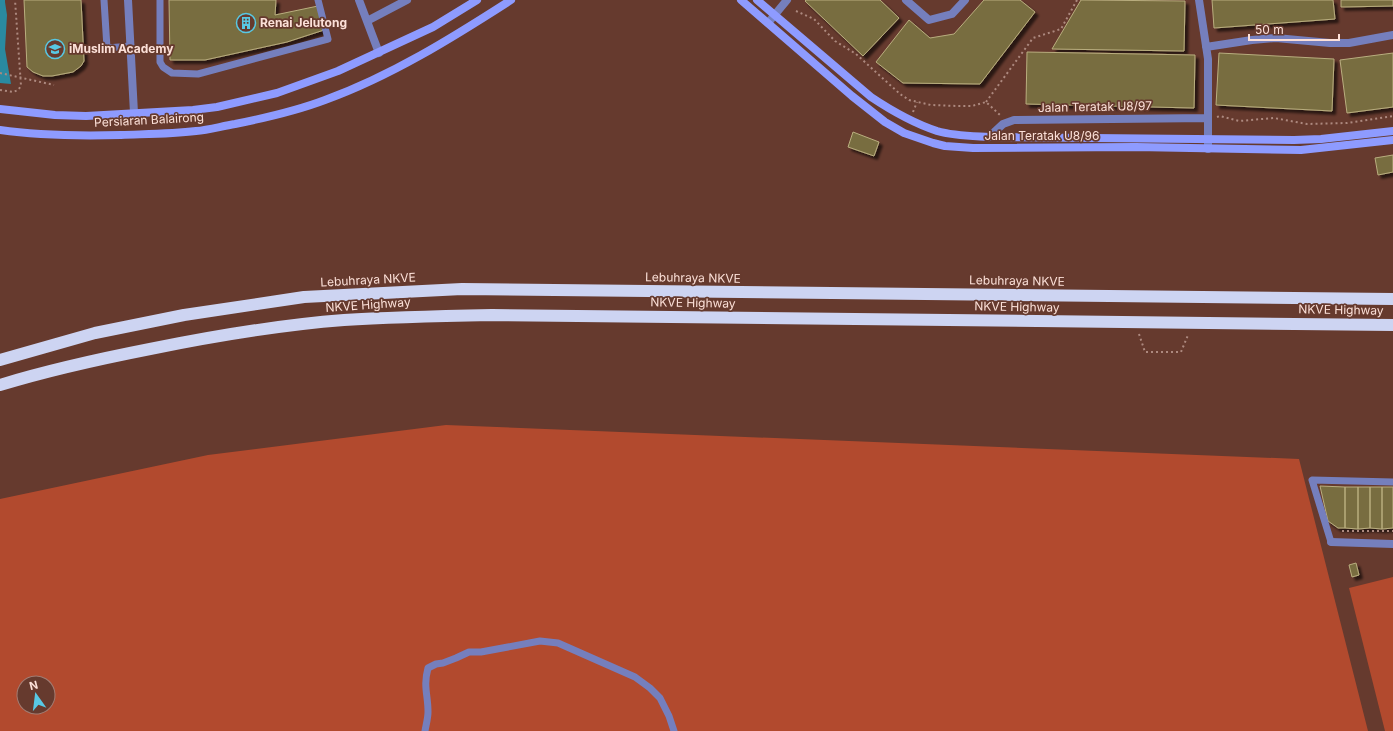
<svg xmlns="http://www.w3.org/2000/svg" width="1393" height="731" font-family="Inter,sans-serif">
  <defs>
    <filter id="shadow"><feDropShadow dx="3.5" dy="3.5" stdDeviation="1" flood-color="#0009"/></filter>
  </defs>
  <rect width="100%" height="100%" fill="#663a2e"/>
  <path fill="#b24a2e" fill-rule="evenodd" d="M446,425L1299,459L1368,731H0V499L208,455ZM24,683H48V707H24Z
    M1393,577V731H1385L1349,588Z"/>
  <path fill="#2a8aa0" d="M0,0H5V2L7,15L5,49L11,84L0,83Z"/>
  <path fill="#786d3f" stroke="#b9ae7f" filter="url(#shadow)" d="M24,0H81L84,61L81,66L73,72L52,76H43L33,72L27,67Z
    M169,0H276L275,15L318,6L324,30L287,42L205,60H170Z
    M806,0H880L899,18L863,56L805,1Z
    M984,0H1020L1035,12L980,84L903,83L876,62L909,20L930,38L954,34Z
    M1081,0L1185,1L1184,51L1052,49Z
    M1212,0H1333L1335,19L1214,28Z
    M1341,0H1393V6L1341,7Z
    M1027,52L1195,55L1194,108L1026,104Z
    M1219,53L1334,59L1332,111L1216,105Z
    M1393,53V107L1347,113L1340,60Z
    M853,132L879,142L874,156L848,147Z
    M1393,155V172L1378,175L1375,158Z
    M1320,486L1345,487V528H1338L1328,521Z
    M1345,487H1358V529L1345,528Z
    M1358,487H1370V528L1358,529Z
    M1370,487H1382V529L1370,528Z
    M1382,487H1393V528L1382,529Z
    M1356,563L1359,575L1352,577L1349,565Z"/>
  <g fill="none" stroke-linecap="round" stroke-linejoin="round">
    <path stroke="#ad897f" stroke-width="2" stroke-dasharray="2 3" stroke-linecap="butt" d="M796,11L814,19L835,41L856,54L900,94L909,100L931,105L958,106H972L986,102L1000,115
      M0,73L54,85
      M0,90L13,92L18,90L21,86L15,0
      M986,102L1033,38L1061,29L1077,0
      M913,112L917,102
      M1217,117L1220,116L1239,121L1274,118L1307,124L1347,123L1393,116
      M1139,334L1145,352H1181L1188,335
      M1342,531H1393"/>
    <path stroke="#757fbd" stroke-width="7" d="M104,0L107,48L131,46
      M160,0V62L163,67L172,73L198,74L328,39L318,0
      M1331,542L1312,480L1393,482
      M425,731C426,725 428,718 428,712C428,694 423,687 428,668L436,664L443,663L456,658L469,652H481L540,641L558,643L635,677L650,688L660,698L669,716L674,731"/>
    <path stroke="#757fbd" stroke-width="8" d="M128,0L134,113
      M359,0L379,53
      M906,0L929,20L952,14L965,0
      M1199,0L1208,59V149
      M367,21L407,0
      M768,23L787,0
      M1206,47L1252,40L1276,38L1330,43H1349L1393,35
      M989,137L1003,124L1014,120L1208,118
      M1331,542L1393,544"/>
    <path stroke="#8e9bff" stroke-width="8" d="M741,0L852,96L885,122L904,133L933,143L945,146L973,148L1136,147L1301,150L1393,140
      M757,0L871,97C892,111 913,123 937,131C954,136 972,136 989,137L1294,140L1321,139L1393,131
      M0,109L55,115L86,116L193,110L217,107L277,93L338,71L433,27L477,0
      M0,130C40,136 80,136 121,135C146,134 171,134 196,131C209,130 222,126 235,124C265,118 296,111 325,100C391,76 452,38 511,0"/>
    <path stroke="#cdd4f2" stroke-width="12" d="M0,360L95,333L184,315L304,297L462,289L1393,299
      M0,385C49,370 99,359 150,349C214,336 279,325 344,320C393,317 442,316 492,315L1393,325"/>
  </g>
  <defs>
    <g id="building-ring" transform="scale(1)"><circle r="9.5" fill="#663a2e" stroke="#58c8e4" stroke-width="1.5"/><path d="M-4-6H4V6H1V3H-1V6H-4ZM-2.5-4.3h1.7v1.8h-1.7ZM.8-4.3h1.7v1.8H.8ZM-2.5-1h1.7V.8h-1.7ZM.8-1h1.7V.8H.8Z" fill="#58c8e4"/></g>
    <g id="school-ring" transform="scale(1)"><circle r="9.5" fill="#663a2e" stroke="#58c8e4" stroke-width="1.5"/><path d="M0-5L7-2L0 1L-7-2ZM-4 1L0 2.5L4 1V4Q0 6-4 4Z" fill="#58c8e4"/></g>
  </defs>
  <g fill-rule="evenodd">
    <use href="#building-ring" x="246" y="23"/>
    <use href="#school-ring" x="55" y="49"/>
  </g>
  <g text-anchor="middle" stroke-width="3.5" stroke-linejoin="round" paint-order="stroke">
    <g font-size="12" font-weight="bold" fill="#fce0d8" stroke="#663a2e" text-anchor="start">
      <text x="260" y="27">Renai Jelutong</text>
      <text x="69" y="53">iMuslim Academy</text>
    </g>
    <g font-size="12" fill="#fce0d8" stroke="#663a2e">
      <text transform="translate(1095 107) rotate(-1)" y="4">Jalan Teratak U8/97</text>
      <text transform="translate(149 120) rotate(-3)" y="4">Persiaran Balairong</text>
      <text x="1042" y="140">Jalan Teratak U8/96</text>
      <text transform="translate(693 278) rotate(1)" y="4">Lebuhraya NKVE</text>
      <text transform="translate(368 280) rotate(-3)" y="4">Lebuhraya NKVE</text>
      <text transform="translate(1017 281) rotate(1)" y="4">Lebuhraya NKVE</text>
      <text transform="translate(693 303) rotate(1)" y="4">NKVE Highway</text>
      <text transform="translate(368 305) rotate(-4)" y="4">NKVE Highway</text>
      <text transform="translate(1017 307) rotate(1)" y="4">NKVE Highway</text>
      <text transform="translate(1341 310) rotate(1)" y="4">NKVE Highway</text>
    </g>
  </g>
  <g transform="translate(36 695) rotate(346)"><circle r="19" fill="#663a2e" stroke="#a27c72"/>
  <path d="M0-3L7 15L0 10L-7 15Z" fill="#58c8e4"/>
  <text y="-6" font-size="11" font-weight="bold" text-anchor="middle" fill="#fce0d8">N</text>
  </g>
  <path d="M1249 34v6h90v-6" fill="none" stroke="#fce0d8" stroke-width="2"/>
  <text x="1255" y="34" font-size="12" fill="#fce0d8" stroke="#663a2e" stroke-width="3" paint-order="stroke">50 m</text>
</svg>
